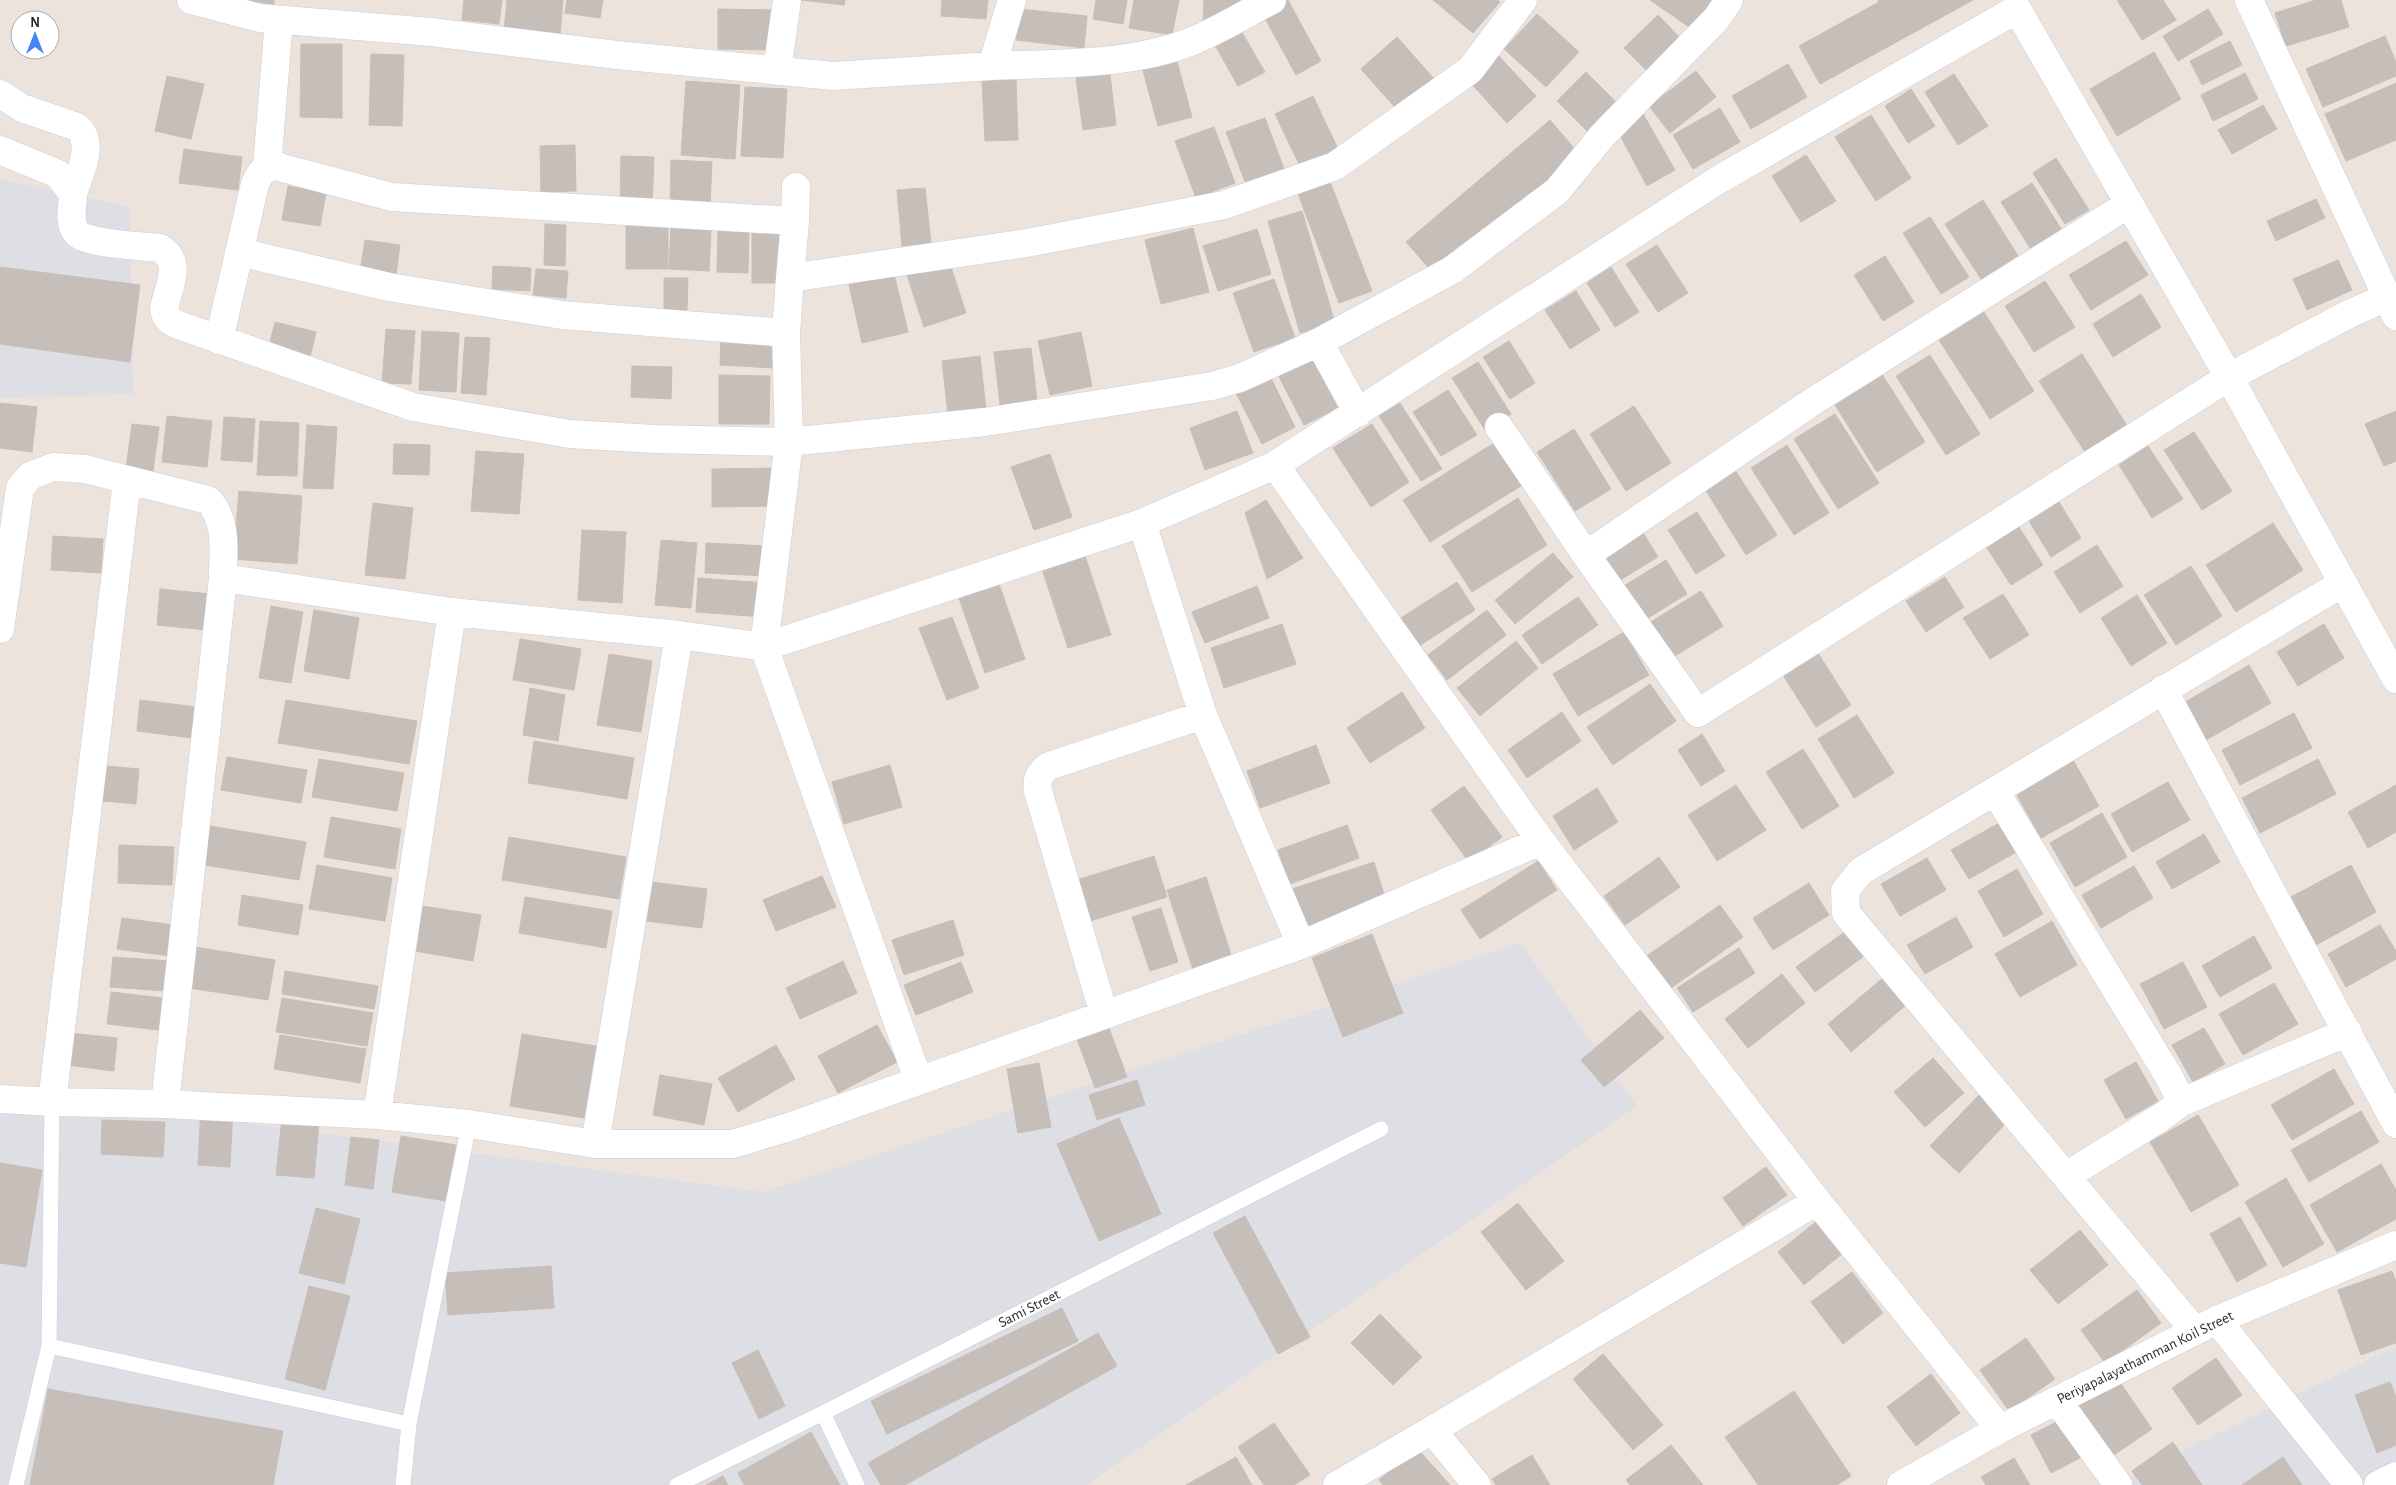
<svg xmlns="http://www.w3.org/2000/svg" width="2396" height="1485" font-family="'Alegreya Sans',sans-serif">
  <rect width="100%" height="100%" fill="#ece3dd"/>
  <path fill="#dedee5" d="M0,179L130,207L133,394L0,398Z
    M1520,943L1637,1106L1086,1485H0V1090L763,1192Z
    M2396,1346V1485H2118L2148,1468Z"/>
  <path fill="#c5beb9" stroke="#c8beb7" d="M246,0H274V5Z
    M464,0H502L499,24L462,20Z
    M507,0H563L560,36L504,32Z
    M567,0H603L600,18L565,13Z
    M800,0H845L844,5Z
    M942,0H988L986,19L941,16Z
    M1096,0H1127L1123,24L1093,19Z
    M1134,0H1179L1172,35L1129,28Z
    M1204,0H1246L1203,22Z
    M1281,0H1288L1321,61L1296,75L1261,11Z
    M1433,0H1497L1500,2L1473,33Z
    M1650,0H1715L1695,31Z
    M1878,0H1973L1820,84L1799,46L1879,2Z
    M2117,0H2163L2176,20L2142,40Z
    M2316,0H2341L2349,27L2286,46L2275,13Z
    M718,9L773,10L772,50L718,49Z
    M1019,9L1087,16L1084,48L1016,40Z
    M2208,9L2223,34L2178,61L2163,36Z
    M1537,14L1579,52L1546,87L1504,49Z
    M1658,15L1684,42L1650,74L1624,48Z
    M1237,24L1265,72L1238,86L1211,38Z
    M2385,36L2396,62V76L2323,107L2306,69Z
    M1397,37L1436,81L1400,113L1361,69Z
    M2230,41L2242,65L2202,85L2190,61Z
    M301,44H342V118L300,117Z
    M2154,52L2181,99L2117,136L2090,89Z
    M1496,53L1536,96L1507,123L1467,79Z
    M371,54L404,55L402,126L369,125Z
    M1175,54L1192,117L1158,126L1141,63Z
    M1788,64L1807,97L1751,129L1732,96Z
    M1109,66L1116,125L1083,130L1075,71Z
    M1696,71L1716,97L1670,133L1649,106Z
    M1586,72L1619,105L1590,134L1557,101Z
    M2245,73L2258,99L2213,121L2201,95Z
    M1954,74L1988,126L1958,145L1925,92Z
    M167,76L204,84L191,139L155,131Z
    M1016,80L1018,140L985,141L982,81Z
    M686,81L740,85L735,159L681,155Z
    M2396,83V140L2346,161L2325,114Z
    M745,87L787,89L783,158L741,156Z
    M1911,89L1935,126L1908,143L1885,106Z
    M1313,96L1338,149L1300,166L1275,114Z
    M2263,105L2277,129L2232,154L2218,130Z
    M1720,108L1740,142L1693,169L1673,135Z
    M1642,112L1675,170L1647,186L1615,126Z
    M1871,115L1911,178L1876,201L1835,137Z
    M1265,118L1284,169L1246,184L1226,132Z
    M1550,120L1579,154L1435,275L1406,242Z
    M1214,127L1235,183L1196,198L1175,141Z
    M575,145L576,191L541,192L540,146Z
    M184,149L242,157L238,190L179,183Z
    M1806,155L1836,201L1801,222L1772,176Z
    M621,156L654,157L652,208L620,207Z
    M2056,158L2089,210L2065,224L2033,173Z
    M671,160L712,162L710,206L670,205Z
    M1329,179L1372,291L1339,303L1297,191Z
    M2032,183L2063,232L2032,251L2001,202Z
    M288,186L326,193L320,226L282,220Z
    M925,188L931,243L902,246L897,190Z
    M2316,199L2325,218L2276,241L2267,221Z
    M1983,200L2022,262L1985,285L1945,224Z
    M1302,211L1335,323L1300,333L1268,221Z
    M1930,217L1969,277L1941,294L1903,233Z
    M545,224L566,225L565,266L544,265Z
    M626,226L668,227V269H626Z
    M671,228L711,230L709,271L669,269Z
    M752,228H781L780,283H752Z
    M1193,228L1209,292L1161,304L1145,240Z
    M718,229L749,230L748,273L717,272Z
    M1257,229L1271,274L1218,291L1203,246Z
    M365,240L400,245L395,283L359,278Z
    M2126,241L2148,275L2091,310L2069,275Z
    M1657,245L1688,293L1658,312L1626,264Z
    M1885,256L1914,302L1883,321L1854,275Z
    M2338,260L2352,290L2307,310L2293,279Z
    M949,261L966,313L924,327L907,275Z
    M493,266L531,268L530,291L492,289Z
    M0,267L140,285L130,362L0,344Z
    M1611,267L1639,312L1615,327L1587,283Z
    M536,269L568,271L566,298L533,295Z
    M894,274L908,332L862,343L849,285Z
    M664,278H688L687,310H664Z
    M1274,279L1295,338L1254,352L1233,293Z
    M2045,281L2075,327L2034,352L2005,306Z
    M1576,291L1600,330L1570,349L1545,310Z
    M2141,294L2161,327L2113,357L2093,324Z
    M1984,312L2034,391L1990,419L1939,340Z
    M275,322L316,332L309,361L268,350Z
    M386,329L415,331L411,384L382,383Z
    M422,331L459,333L456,392L419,390Z
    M1081,332L1092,386L1050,395L1038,341Z
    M465,337L490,338L486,395L461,393Z
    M721,340L776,343L775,368L720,365Z
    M1509,341L1535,383L1510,399L1483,357Z
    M1031,348L1037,401L1000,405L994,352Z
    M1309,352L1338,408L1304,425L1275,369Z
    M2082,354L2129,429L2087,455L2039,381Z
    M1930,355L1980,434L1946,455L1896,376Z
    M980,356L986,410L948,414L942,361Z
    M1478,362L1511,414L1485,430L1452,378Z
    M632,366L672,367L671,399L631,397Z
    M1267,370L1295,427L1262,444L1233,387Z
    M1880,371L1925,442L1877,472L1832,400Z
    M719,375L770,376L769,424H719Z
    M1448,390L1477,435L1441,456L1413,412Z
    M0,403L37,407L32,452L0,448Z
    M1400,403L1442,469L1421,481L1379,416Z
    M1634,406L1671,463L1626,491L1590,434Z
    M1237,411L1253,453L1205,470L1190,428Z
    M2396,411V461L2384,466L2365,424Z
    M1835,414L1879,483L1838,509L1794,439Z
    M167,416L212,421L207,467L162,462Z
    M224,417L255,419L252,462L221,460Z
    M260,421L299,423L297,476L257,475Z
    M132,424L159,427L153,471L126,468Z
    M1372,424L1409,482L1371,507L1333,448Z
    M307,425L337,427L333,489L303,488Z
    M1574,429L1611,489L1575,511L1537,452Z
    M2194,432L2232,491L2202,510L2164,450Z
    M1494,443L1521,486L1430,542L1403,500Z
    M394,444L430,445L429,475L393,474Z
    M1787,445L1829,513L1794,535L1751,468Z
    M2148,446L2183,499L2152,518L2119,465Z
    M476,451L524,454L519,514L471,511Z
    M1050,454L1072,517L1034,530L1011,467Z
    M776,468L777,506L712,507V469Z
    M1735,470L1777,535L1746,555L1705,489Z
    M239,491L302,496L297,564L233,559Z
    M1518,498L1547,545L1472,592L1442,546Z
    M1266,500L1303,558L1267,579L1245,513Z
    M2059,502L2081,538L2051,557L2029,521Z
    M373,503L413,508L405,579L365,575Z
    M1697,512L1725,556L1696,574L1668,530Z
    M2273,523L2303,570L2236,612L2206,565Z
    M2017,524L2043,565L2011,585L1985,545Z
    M1640,528L1658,557L1617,582L1599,554Z
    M582,530L626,532L622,603L578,600Z
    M53,536L103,539L101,573L51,570Z
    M661,540L697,543L691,608L655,605Z
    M706,543L767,546L765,576L705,573Z
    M2097,545L2123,586L2080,613L2054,572Z
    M1553,553L1573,577L1515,624L1495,600Z
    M1085,556L1111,635L1068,648L1042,569Z
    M1666,560L1687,594L1643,621L1622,587Z
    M2191,566L2222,616L2176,645L2144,595Z
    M1945,577L1964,607L1926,632L1906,601Z
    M698,578L766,583L763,617L696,612Z
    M1457,582L1475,610L1419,646L1401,618Z
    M999,584L1025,659L985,673L959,598Z
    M1257,586L1269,618L1205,643L1192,612Z
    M160,589L210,594L207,630L157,625Z
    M1701,591L1723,626L1672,658L1649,623Z
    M2003,594L2029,635L1990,659L1963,618Z
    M2137,595L2167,643L2131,666L2101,618Z
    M1578,597L1598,625L1542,664L1522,635Z
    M271,606L303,612L291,683L259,678Z
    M314,610L359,618L349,679L304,671Z
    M1487,610L1506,635L1447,680L1428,655Z
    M952,617L979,688L947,700L919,628Z
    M1282,624L1296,664L1224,688L1211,648Z
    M2324,624L2344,658L2298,686L2277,652Z
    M1624,632L1649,675L1578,716L1553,674Z
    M520,639L581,649L574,690L513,680Z
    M1516,641L1538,668L1480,716L1457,688Z
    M1816,650L1851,705L1816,727L1781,672Z
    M609,654L652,661L641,732L597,725Z
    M2249,665L2271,703L2206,740L2185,702Z
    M1650,684L1676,721L1613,765L1587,727Z
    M530,688L565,695L558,741L523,735Z
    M1402,692L1425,728L1370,763L1347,728Z
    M140,700L196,707L192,738L137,731Z
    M286,700L417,721L409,764L278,743Z
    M1562,712L1581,741L1527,778L1508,750Z
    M2294,713L2312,748L2240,785L2222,750Z
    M1857,715L1894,773L1854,798L1818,739Z
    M1702,734L1725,771L1701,786L1678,750Z
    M534,741L634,758L627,799L528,783Z
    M1316,745L1330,783L1260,808L1247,771Z
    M1803,749L1839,806L1802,829L1766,772Z
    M227,757L307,770L301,803L221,790Z
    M2072,758L2099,806L2041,838L2014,790Z
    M319,759L404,773L397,811L312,797Z
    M2318,759L2336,794L2260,833L2242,798Z
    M95,765L139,769L136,804L91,800Z
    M890,765L902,807L844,824L832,782Z
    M2168,782L2190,820L2132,852L2111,814Z
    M1736,785L1766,830L1717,861L1688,815Z
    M2396,785V832L2368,848L2348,812Z
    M1464,786L1502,837L1469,862L1431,810Z
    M1597,788L1618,822L1574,850L1553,816Z
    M2102,813L2127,857L2075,887L2050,843Z
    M331,817L401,829L395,869L324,857Z
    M2003,821L2020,850L1969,879L1951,850Z
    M1347,825L1359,858L1290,884L1278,850Z
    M210,826L306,842L299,880L204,865Z
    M2204,834L2220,862L2172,889L2156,862Z
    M509,837L626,857L619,899L502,880Z
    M119,845L174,847L172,885L118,883Z
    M1154,856L1167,897L1090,921L1077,880Z
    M1659,857L1680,887L1625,925L1604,896Z
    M1927,858L1946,890L1900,916L1881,884Z
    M1538,861L1557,890L1480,939L1461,910Z
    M1374,862L1386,901L1305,928L1292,889Z
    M317,865L392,878L385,921L309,909Z
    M2351,865L2376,912L2316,945L2291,897Z
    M2134,866L2153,898L2101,928L2082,895Z
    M2017,869L2043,914L2004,937L1978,891Z
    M822,876L836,907L776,931L763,900Z
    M1206,877L1232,958L1193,970L1167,890Z
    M651,882L707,889L702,928L646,921Z
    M1809,883L1829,915L1773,950L1753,918Z
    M242,895L303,905L298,935L238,925Z
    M525,897L612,911L606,948L519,933Z
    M1720,905L1743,937L1664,993L1641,960Z
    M422,906L481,915L473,961L415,951Z
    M1161,908L1178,962L1150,971L1132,917Z
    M1956,917L1973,947L1925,974L1907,945Z
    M122,918L174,925L170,956L117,949Z
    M953,920L964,955L904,975L892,940Z
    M2052,921L2077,965L2020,997L1995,954Z
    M2380,925L2396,951V959L2346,987L2328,954Z
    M1846,931L1864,956L1815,992L1796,967Z
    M1372,934L1403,1013L1343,1037L1312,958Z
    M2254,936L2272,968L2220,997L2202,966Z
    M195,947L275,960L268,1000L189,988Z
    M1739,948L1755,973L1693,1012L1677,988Z
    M113,957L169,961L166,991L110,987Z
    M843,961L857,993L800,1019L786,988Z
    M961,962L973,992L916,1015L904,985Z
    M2183,962L2207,1007L2164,1029L2140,984Z
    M285,971L378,986L374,1009L282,994Z
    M1782,974L1805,1003L1748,1048L1725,1019Z
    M1883,978L1906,1005L1851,1052L1828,1024Z
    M2274,983L2298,1024L2243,1055L2219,1014Z
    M111,992L163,998L159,1030L107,1024Z
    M282,998L373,1013L367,1046L276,1032Z
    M1640,1010L1664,1038L1604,1087L1581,1060Z
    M877,1025L897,1062L838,1093L818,1056Z
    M1109,1028L1127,1077L1095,1088L1077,1039Z
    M2204,1028L2225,1064L2193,1082L2172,1045Z
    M70,1033L117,1038L114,1071L67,1065Z
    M522,1034L596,1046L584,1118L510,1106Z
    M280,1035L366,1049L360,1083L274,1069Z
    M776,1045L795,1079L738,1112L718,1078Z
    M1933,1058L1964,1093L1925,1127L1894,1092Z
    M2136,1062L2158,1101L2126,1119L2104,1080Z
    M1039,1063L1051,1127L1018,1133L1007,1069Z
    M2334,1069L2354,1104L2292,1140L2271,1105Z
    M660,1075L712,1084L704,1125L653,1115Z
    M1137,1080L1145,1105L1097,1120L1089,1095Z
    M1979,1095L2008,1121L1959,1173L1930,1146Z
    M201,1106L233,1108L230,1167L198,1165Z
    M2361,1111L2379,1142L2309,1182L2291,1150Z
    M2198,1115L2239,1185L2191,1212L2150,1142Z
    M282,1118L319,1122L314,1178L276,1175Z
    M1119,1118L1161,1214L1099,1241L1057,1144Z
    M102,1120L165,1122L163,1157L101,1154Z
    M401,1136L456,1145L446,1201L392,1192Z
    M351,1137L379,1140L373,1189L345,1185Z
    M0,1163L42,1170L26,1267L0,1263Z
    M2381,1164L2396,1190V1219L2337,1252L2310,1205Z
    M1766,1167L1787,1195L1743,1226L1723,1198Z
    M2286,1178L2324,1244L2283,1267L2245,1202Z
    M1518,1203L1564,1261L1526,1290L1481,1232Z
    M316,1208L360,1219L344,1284L299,1273Z
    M1245,1216L1310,1337L1278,1354L1213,1233Z
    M2240,1217L2267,1265L2237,1282L2210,1234Z
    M1817,1221L1843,1253L1804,1285L1778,1252Z
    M2080,1230L2108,1265L2058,1304L2030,1270Z
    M551,1266L554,1308L448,1315L445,1273Z
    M2392,1271L2396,1282V1343L2361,1355L2338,1290Z
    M1852,1272L1883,1313L1843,1344L1811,1302Z
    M309,1286L350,1296L325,1390L285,1379Z
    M2137,1290L2161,1323L2105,1363L2081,1330Z
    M1062,1308L1078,1341L887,1434L871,1401Z
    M1380,1314L1422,1357L1393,1385L1351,1343Z
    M1098,1333L1117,1366L905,1485H881L868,1463Z
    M2026,1338L2055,1379L2009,1411L1980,1370Z
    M758,1350L785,1406L759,1419L732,1363Z
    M1603,1354L1663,1425L1633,1450L1573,1379Z
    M2216,1358L2242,1395L2198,1425L2172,1388Z
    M1931,1374L1960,1413L1916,1446L1887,1407Z
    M2117,1378L2152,1429L2108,1459L2073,1408Z
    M2390,1382L2396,1397V1445L2377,1453L2355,1395Z
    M48,1389L283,1431L273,1485H30Z
    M1794,1391L1851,1476L1837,1485H1758L1725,1437Z
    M2064,1418L2084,1456L2051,1473L2031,1435Z
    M1274,1423L1310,1475L1294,1485H1264L1238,1447Z
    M811,1432L840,1485H744L738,1473Z
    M2173,1442L2202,1485H2142L2132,1471Z
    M1671,1445L1703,1485H1630L1626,1480Z
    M1416,1447L1450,1485H1383L1379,1480Z
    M1532,1455L1550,1485H1496L1492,1479Z
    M1236,1457L1252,1485H1186Z
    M2283,1457L2302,1485H2242Z
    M2014,1458L2030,1485H1986L1981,1477Z
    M723,1476L728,1485H706Z"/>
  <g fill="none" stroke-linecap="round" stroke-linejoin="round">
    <g stroke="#c9cfd8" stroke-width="16">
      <path id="service" d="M49,1346L52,1102
        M823,1413L857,1485
        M409,1424L469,1124
        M16,1485L49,1346L409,1424L403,1485
        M677,1485L823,1413L1381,1129"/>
    </g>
    <g stroke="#c9cfd8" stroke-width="29">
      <path id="minor" d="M191,0L260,18L431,32L617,55L833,76L992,66L1012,0
        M2249,0L2396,316
        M992,66C1058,63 1132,66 1195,40C1221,29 1247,13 1272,0
        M777,71L787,0
        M0,94L22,108L77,127C96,144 79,174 73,194
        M0,150L58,174L73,194C73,206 68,221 76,232C83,244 144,246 160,248C183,262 169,286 164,308C165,319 171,322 181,326L413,407L570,434L654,439L789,442L985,422L1212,386L1240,378L1319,342L1452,270L1557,191L1602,136L1717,18L1729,0
        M267,167L279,20
        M2129,204L1812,402L1586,555L1698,713L2229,377L2349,314L2387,297
        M795,221L796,187
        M239,252L389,287L562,315L786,333
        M219,340L255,184C260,173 263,168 275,166L392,197L795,221L790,278
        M1319,342L1358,413
        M1499,427L1586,555
        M1275,465L1541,841L1817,1201L2000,1429
        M1142,523L1203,715L1301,945
        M223,578L452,612L679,635L764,647L1142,523L1275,465L1718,180L2017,9L2229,377L2396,679
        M0,629L20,488L30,476L53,467L85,469L208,500C228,520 223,551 223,578L165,1104
        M2163,689L2396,1124
        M1995,791L2168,1075L2182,1102L2160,1118L2066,1176
        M1104,1014L1038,791C1036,779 1039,774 1049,766L1203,715
        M918,1079L764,647L789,442L786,333L790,278L1027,243L1224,205L1335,166L1470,70L1523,0
        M0,1099L52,1102L165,1104L377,1115L469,1124L595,1144H733L786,1128L1301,945L1541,841
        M52,1102L127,481
        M2182,1102L2348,1032
        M377,1115L452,612
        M595,1144L679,635
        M2217,1320L2349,1485
        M2195,1331L1846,913L1845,891L1861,871L2343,583
        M2057,1400L2118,1485
        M1337,1485L1432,1430
        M1477,1485L1432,1430L1817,1201
        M1901,1485L2000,1429L2217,1320L2396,1245
        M2378,1485L2396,1476"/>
    </g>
    <use href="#service" stroke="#fff" stroke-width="15"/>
    <use href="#minor" stroke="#fff" stroke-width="28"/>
  </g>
  <g text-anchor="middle" stroke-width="5" stroke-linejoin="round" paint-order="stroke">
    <g font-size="15" fill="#2b2b2b" stroke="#fff">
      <text transform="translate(1029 1308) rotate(-27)" y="5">Sami Street</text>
      <text transform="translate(2145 1357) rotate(-26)" y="5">Periyapalayathamman Koil Street</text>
    </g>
  </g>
  <g transform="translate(35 35)"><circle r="24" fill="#ffffff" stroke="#aaaaaa"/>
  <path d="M0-4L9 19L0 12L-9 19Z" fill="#4287f4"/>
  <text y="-8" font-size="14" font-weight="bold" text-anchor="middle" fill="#2b2b2b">N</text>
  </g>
</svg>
